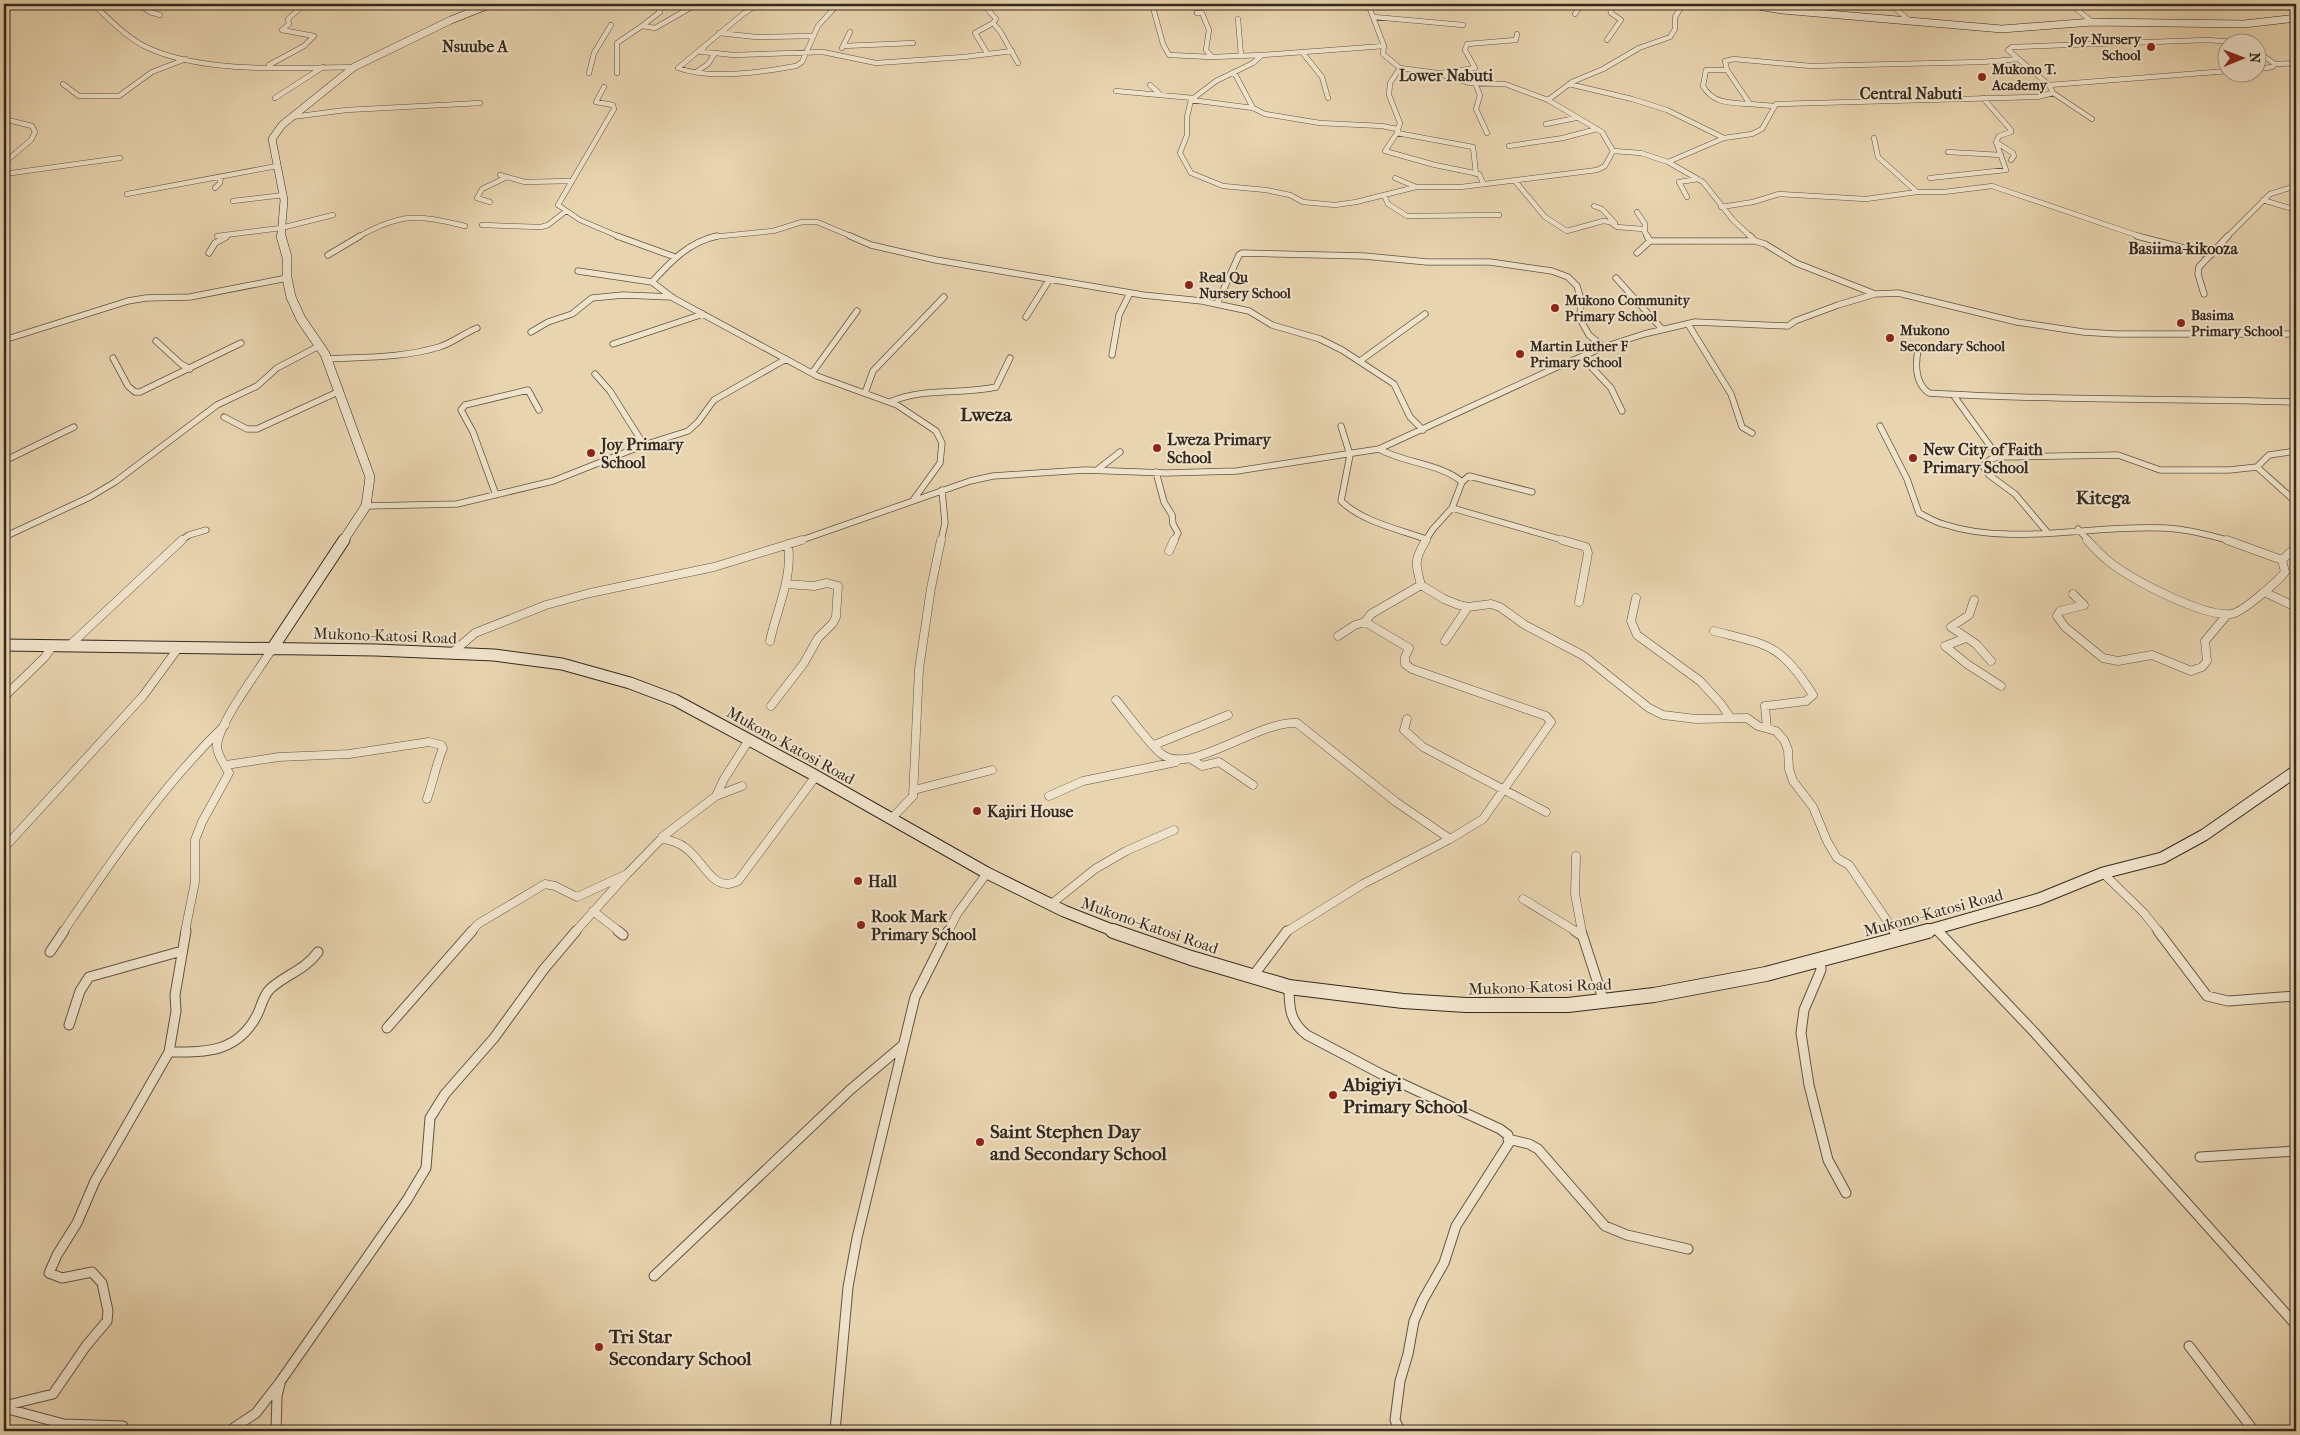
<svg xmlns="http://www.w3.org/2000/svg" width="2300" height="1435" font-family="'IM FELL French Canon',serif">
  <rect width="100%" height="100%" fill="#e8d4af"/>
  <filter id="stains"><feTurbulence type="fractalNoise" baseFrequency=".004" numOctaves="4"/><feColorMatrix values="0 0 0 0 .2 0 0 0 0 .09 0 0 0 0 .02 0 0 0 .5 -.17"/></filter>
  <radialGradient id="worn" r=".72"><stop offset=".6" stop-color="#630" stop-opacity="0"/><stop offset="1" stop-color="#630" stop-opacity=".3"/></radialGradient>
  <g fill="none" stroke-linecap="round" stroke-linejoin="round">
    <g stroke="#615444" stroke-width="5.5">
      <path id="street-far3" d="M93,4C109,19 126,37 146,47C203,74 292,68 354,67
        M138,4L150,12L160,15
        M333,4L405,7L416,4
        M656,4L660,12L642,26L655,28L697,4
        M759,4L743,14L678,68C711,80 762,72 796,66L802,62L818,26L838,4
        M983,4L996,19L993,23L975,33L987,53
        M1152,4L1163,44L1169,55L1212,57
        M1368,4L1384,46L1383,54L1400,68L1437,73L1470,83L1505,84L1548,100L1602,132L1613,151L1641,153L1668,162L1703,182L1733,220L1751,237
        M1890,4L1910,21
        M2087,4L2073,6L2092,22
        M2280,4L2296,10
        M1197,13H1202L1209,30L1206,50L1212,57L1262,55
        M1575,14L1582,4
        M1374,17L1463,25
        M1238,19L1241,56
        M993,23L1000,31L1018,63
        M719,33L756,37L813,36
        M1607,40L1621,20L1611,13L1609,4
        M843,46L913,43
        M1384,46L1262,55L1253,63L1216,81L1191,100L1187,117V135L1180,153L1191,173L1223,186L1266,190L1290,195L1303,202L1335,205L1356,202L1416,187H1461L1597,170L1605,166L1613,151
        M842,48L850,32
        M1302,52L1322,77L1328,98
        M2258,52L2275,64L2272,67L2258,69
        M715,53L733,55L823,52L876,63L964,57L1012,51
        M2275,64L2296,63
        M269,65L304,46L314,36L282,30L289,24L288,19L299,9
        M1400,68L1390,83L1389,95L1400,123L1397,133L1385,151L1435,165L1479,174L1483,183
        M1727,70H1706L1703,86C1713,104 1731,103 1750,104
        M696,72L708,64L715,53L701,52L705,46
        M1234,72L1253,108L1265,114L1320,123L1382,126L1397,129
        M589,73L594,53L611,25
        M617,73V43L642,26
        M1441,73L1475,68L1465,50L1467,44L1516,40L1517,34
        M1475,83L1480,95L1476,109L1487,133
        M63,84L79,96H119L152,72L186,59
        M1569,84L1632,99L1667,110L1724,138
        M1150,85L1161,95
        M2049,85L2228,71
        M604,87L596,102L613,105L614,109L558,205L580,220L620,237
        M1116,91L1193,98
        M2053,93L2092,119
        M275,98L323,67
        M1983,98L2011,130V132L1999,136L1996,142L2013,153L2014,156L2011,160
        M1191,100L1253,108
        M1548,100L1572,82L1603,69L1639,48L1670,37L1675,29V17L1683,4
        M1774,106L1750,104L1727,70L1725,61L1734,59L1811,66L1982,62L2019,59
        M292,117L346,110L480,103
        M4,119L32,126L35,132L31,140L4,163
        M1546,124L1576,118
        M1397,133L1473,147L1476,174
        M1509,146L1563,138L1597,129
        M1948,152L2001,155
        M1668,162L1724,138L1752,134L1762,129L1776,104L2037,97L2053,93L2049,85L2008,50L2012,47L2207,40L2237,42
        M4,174L120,158
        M500,175L525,182L571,181
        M1395,178L1416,187
        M1930,178L2006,170L1996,142
        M1515,181L1545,217L1567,231L1603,221L1610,222L1617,227L1643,229L1648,237
        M215,188L220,183L221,177
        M1917,192H1944L1992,186L2142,237
        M127,194L277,166
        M1384,195L1388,204L1407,216L1499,215
        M1687,197L1679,182L1698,179
        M2263,200L2296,210
        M233,201L284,195
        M490,202L477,198L482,189L505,178
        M1594,206L1602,209L1615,223
        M1721,207L1753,202L1779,194L1866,199L1917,192L1878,157L1874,138
        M1637,212L1645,224V231
        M482,225L541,227L548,225L566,211
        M217,236L281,228L333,215
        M358,237C402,212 418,215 465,226
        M712,237L773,231L802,222H817L853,237
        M2227,237L2270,194L2296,186"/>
    </g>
    <g stroke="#615444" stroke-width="7">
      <path id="street-far2" d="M617,236L675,257
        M850,236L871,245L936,260L1143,295L1202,301L1249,311L1272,325L1320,339L1342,350L1394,384L1410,417L1423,430
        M1647,236L1650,241H1755
        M1750,236L1755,241L1765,244L1796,263L1875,294
        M2137,236L2211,255
        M209,253L215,243L226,237
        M1637,253L1650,241
        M328,255L360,236
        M578,271L652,282L673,298L817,376L897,405L936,431L942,443L940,463L914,499
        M1616,278L1662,329
        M652,282C671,261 689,242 717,236
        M2204,294L2198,274L2199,267L2228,236
        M1217,304L1239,255L1242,253L1364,256L1427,262H1490L1552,271L1568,277L1577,286L1581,300L1580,319L1589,335L1604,347
        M1026,317L1049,280
        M1688,324L1731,394L1742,427L1752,433
        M531,332L548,322L572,314L592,298L623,295L672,297
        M4,340L128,301L146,298L190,297L287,278
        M156,341L181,364L190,369
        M613,344L703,314
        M1918,350C1915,366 1915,383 1929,393C2051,401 2174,398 2296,402
        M1112,355L1119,315L1130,293
        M1582,357L1611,388L1622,411
        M113,358L128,386L135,392H140L241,343
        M327,359C364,357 403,358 439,347C453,343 464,333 477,328
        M1360,361L1425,314
        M812,373L857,311
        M595,374L610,391L644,445
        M865,393L873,371L944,297
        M1954,396L1998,457
        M890,402C924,387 960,395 996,387L1010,358
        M224,417L247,429H257L340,391
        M1341,426L1350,455L1341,501C1363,522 1398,529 1426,539
        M1880,426L1907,479L1919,513C1927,517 1935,522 1943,524C2012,547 2093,524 2164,528C2187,529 2209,535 2231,541
        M1379,449C1404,463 1442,464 1462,482L1452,508L1433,529L1425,541
        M4,461L74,427
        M2257,467L2296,502
        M1097,470L1120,452
        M1156,472L1164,502L1172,515L1173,524L1178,533L1174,541
        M1462,482L1469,476L1532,492
        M496,495L473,432L461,410L465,405L528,390L539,410
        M366,506L457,504L553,481L644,445L688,431L698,422L714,400L786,359
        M1452,508L1566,541
        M2078,529L2089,541
        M2047,532L2015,494L1989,475L1983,466L1991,459L1998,457L2118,455L2160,470H2229L2257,467L2269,455L2296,451
        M4,537L90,497L115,482L217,405L257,386L277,368L319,346
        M180,541L189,535L206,530
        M799,541L970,481L993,476L1085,470L1166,473L1237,471L1379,449L1555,368L1604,347L1644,334L1695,322L1788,326L1795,321L1838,305L1875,294L1898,293L2017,322L2083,332L2116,334H2296
        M941,541L945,523L942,490"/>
    </g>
    <g stroke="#615444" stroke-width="9">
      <path id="street-far1" d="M1426,540C1414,560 1415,563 1421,585L1444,599L1459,605L1468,607L1491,604L1500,607L1525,625L1584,656L1649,708L1663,715L1696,719L1747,718L1758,726L1776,731L1784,740L1788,750L1789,769L1793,781L1813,807L1827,841L1837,858L1849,865L1895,932
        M1562,540L1586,547L1588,553L1579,602
        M2087,540C2095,549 2103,557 2112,564C2135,581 2203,617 2231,614C2242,613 2278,581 2285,572L2282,560
        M2227,540L2282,560L2296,547
        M1169,551L1174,540
        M2264,592L2296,607
        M2073,594L2084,605L2060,611L2057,616L2065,627L2103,658L2118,661L2152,655L2191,671L2202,667L2207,661L2205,641L2226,616
        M1636,598L1631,621L1637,635L1700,681L1721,704L1730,717
        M1974,600L1969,615L1951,627L1976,644L1991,661
        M1714,631C1769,645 1781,644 1813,695L1806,701L1765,706L1767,728
        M1338,636L1355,625L1365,622
        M1966,638L1945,646L1967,664L2001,686
        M770,641C777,608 793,578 788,544
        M1445,641L1468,607
        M70,645L182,540
        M452,653L475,633L546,605L590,593L714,567L802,540
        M4,697L45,657L53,645
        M1116,700C1127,713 1151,747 1163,755C1192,775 1259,720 1297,723L1396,802L1450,839
        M771,706L804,663L818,638L833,623L836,617L838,586L827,583L814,586L786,584
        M1407,719L1404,730L1423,747L1546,812
        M1154,745L1228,715
        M1191,759L1202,766L1219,762L1253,785
        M226,765L279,757L349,754L429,742L441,745L443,748C436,765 433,782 427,799
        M914,790L992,770
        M716,796L724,779L749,740
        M1049,796L1083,781L1176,762
        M891,819L913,796L919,669L931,588L941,540
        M662,837L716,796L742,786
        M4,848L143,696L179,647
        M1576,856L1575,894L1582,932
        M2103,873L2144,913L2159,932
        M1523,899L1577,932
        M1050,905L1095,869L1126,851L1174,830
        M593,911L620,932
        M1936,929L1939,932
        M63,932C113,859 161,787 225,725
        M185,932L195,882V840L202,822L229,773C225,765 216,754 217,744C222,718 257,673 272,649
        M471,932L478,924L545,884L555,886L577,897L627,874L661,839C699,841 703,883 727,884C730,884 735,882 738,881L816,776
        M575,932L627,874
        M948,932L957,914L987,873
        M1286,932L1363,884L1450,839L1483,819L1551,722L1546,716L1412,669L1405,664V657L1409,648L1365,622L1371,614L1421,585"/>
    </g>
    <g stroke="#615444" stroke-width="11">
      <path id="street" d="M618,931L623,935
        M1575,931L1581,935
        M1581,931L1604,1002
        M1894,931L1899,938
        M1938,931L2034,1032L2296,1325
        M2158,931L2207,996L2228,1001L2296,996
        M50,952L64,931
        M1820,959L1821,970L1804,1010L1801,1033L1809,1085L1828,1160L1846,1193
        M1253,976L1287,931
        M1289,987C1289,1008 1290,1022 1307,1035L1383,1075L1500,1129L1508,1135L1509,1143L1456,1226L1444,1263L1423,1300L1414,1321L1408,1354L1400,1381L1395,1420L1400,1431
        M69,1025L80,991L89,977L182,951
        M387,1028L472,931
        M169,1052C206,1052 236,1053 256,1017C261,1009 262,997 270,989C285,975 305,970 318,952
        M1508,1139L1529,1144L1538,1149L1605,1226L1627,1235L1688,1249
        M2200,1157L2296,1151
        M654,1276L850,1090L902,1046
        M2189,1346L2254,1431
        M4,1406L53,1394L86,1346L107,1321L108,1311L102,1283L92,1272L62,1278L49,1273L57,1255L77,1223L95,1181L169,1052L176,1011L175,995L186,931
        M4,1408L64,1424L123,1426
        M232,1429L256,1413L280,1382L407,1200L426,1168L430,1118L445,1094L494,1038L544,969L576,931
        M276,1431L277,1396L280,1384
        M835,1431L848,1287L857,1238L915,997L948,931"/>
    </g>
    <g stroke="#342920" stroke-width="8">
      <path id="secondary-far3" d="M1746,4L1782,10L2002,29L2092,22L2244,24L2296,18
        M281,237L284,200L272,139L282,125L354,67L451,20L491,4"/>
    </g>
    <g stroke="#342920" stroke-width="10">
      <path id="secondary-far2" d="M281,236L287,257V278L291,297L301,319L325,354L370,477L366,506L343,541"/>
    </g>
    <g stroke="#342920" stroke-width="13">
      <path id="secondary-far1" d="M4,645L376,650L494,655L562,664L630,683L675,700L816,776L987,873L1064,911L1117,932
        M272,649L344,540
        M1923,932L2039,899L2103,873L2162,858L2204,835L2296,771"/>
    </g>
    <g stroke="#342920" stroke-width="16">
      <path id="secondary" d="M1113,931L1191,958L1289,987L1403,1001L1466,1005H1568L1654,995L1766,974L1928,931"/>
    </g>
    <use href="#street-far3" stroke="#f0e3cb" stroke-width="4.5"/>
    <use href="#street-far2" stroke="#f0e3cb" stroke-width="5.5"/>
    <use href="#street-far1" stroke="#f0e3cb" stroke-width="8"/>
    <use href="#street" stroke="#f0e3cb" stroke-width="9"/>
    <use href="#secondary-far3" stroke="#f0e3cb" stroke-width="7"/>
    <use href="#secondary-far2" stroke="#f0e3cb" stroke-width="9"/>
    <use href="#secondary-far1" stroke="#f0e3cb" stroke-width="11"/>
    <use href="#secondary" stroke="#f0e3cb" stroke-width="14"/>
  </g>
  <g fill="#8f2418" stroke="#f0e3cb" stroke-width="2">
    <circle cx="2151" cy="47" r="5"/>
    <circle cx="1982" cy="77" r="5"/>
    <circle cx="1189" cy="285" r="5"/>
    <circle cx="1555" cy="308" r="5"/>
    <circle cx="2181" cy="323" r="5"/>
    <circle cx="1890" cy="338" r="5"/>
    <circle cx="1520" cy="354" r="5"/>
    <circle cx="1157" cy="448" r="5"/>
    <circle cx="591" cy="453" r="5"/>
    <circle cx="1913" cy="458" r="5"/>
    <circle cx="977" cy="811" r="5"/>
    <circle cx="858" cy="881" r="5"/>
    <circle cx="861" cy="925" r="5"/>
    <circle cx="1333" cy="1095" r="5"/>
    <circle cx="980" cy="1142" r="5"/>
    <circle cx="599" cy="1347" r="5"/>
  </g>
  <g text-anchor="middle" stroke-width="4" stroke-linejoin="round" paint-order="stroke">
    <g font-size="14" font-weight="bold" fill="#342920" stroke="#f0e3cb" text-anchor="start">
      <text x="2141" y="44" text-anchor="end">Joy Nursery<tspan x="2141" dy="16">School</tspan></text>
      <text x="1992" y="74">Mukono T.<tspan x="1992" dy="16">Academy</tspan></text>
      <text x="1199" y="282">Real Qu<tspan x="1199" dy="16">Nursery School</tspan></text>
      <text x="1565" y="305">Mukono Community<tspan x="1565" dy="16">Primary School</tspan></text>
      <text x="2191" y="320">Basima<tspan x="2191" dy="16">Primary School</tspan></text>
      <text x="1900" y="335">Mukono<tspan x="1900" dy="16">Secondary School</tspan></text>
      <text x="1530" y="351">Martin Luther F<tspan x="1530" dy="16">Primary School</tspan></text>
    </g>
    <g font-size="16" font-weight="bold" fill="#342920" stroke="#f0e3cb">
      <text x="475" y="52">Nsuube A</text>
      <text x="1446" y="81">Lower Nabuti</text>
      <text x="1911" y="99">Central Nabuti</text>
      <text x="2183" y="254">Basiima-kikooza</text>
    </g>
    <g font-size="16" font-weight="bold" fill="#342920" stroke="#f0e3cb" text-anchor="start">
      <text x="1167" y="445">Lweza Primary<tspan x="1167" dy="18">School</tspan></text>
      <text x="601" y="450">Joy Primary<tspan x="601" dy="18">School</tspan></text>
      <text x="1923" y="455">New City of Faith<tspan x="1923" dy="18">Primary School</tspan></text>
      <text x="987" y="817">Kajiri House</text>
      <text x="868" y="887">Hall</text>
      <text x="871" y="922">Rook Mark<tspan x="871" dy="18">Primary School</tspan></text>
    </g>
    <g font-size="16" fill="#342920" stroke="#f0e3cb">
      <text transform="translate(385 635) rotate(2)" y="6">Mukono-Katosi Road</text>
      <text transform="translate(791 745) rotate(29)" y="6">Mukono-Katosi Road</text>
      <text transform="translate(1933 912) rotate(-15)" y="6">Mukono-Katosi Road</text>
      <text transform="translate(1150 925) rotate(19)" y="6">Mukono-Katosi Road</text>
      <text transform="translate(1540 986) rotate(-2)" y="6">Mukono-Katosi Road</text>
    </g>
    <g font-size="19" font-weight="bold" fill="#342920" stroke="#f0e3cb">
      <text x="986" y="421">Lweza</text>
      <text x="2103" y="504">Kitega</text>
    </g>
    <g font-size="19" font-weight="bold" fill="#342920" stroke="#f0e3cb" text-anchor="start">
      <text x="1343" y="1091">Abigiyi<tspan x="1343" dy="22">Primary School</tspan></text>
      <text x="990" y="1138">Saint Stephen Day<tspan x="990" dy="22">and Secondary School</tspan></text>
      <text x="609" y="1343">Tri Star<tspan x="609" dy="22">Secondary School</tspan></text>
    </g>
  </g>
  <rect width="2300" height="1435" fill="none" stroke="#e8d4af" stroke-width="20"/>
  <rect x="5" y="5" width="2290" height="1425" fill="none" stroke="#342920" stroke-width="2.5"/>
  <rect x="10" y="10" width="2280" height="1415" fill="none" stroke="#342920"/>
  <g transform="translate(2242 58) rotate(89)"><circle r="24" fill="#f0e3cb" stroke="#a59987"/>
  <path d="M0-4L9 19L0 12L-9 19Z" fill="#8f2418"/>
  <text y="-8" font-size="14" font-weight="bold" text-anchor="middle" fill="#342920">N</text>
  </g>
  <rect width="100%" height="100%" filter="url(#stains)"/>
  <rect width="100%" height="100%" fill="url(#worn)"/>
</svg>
